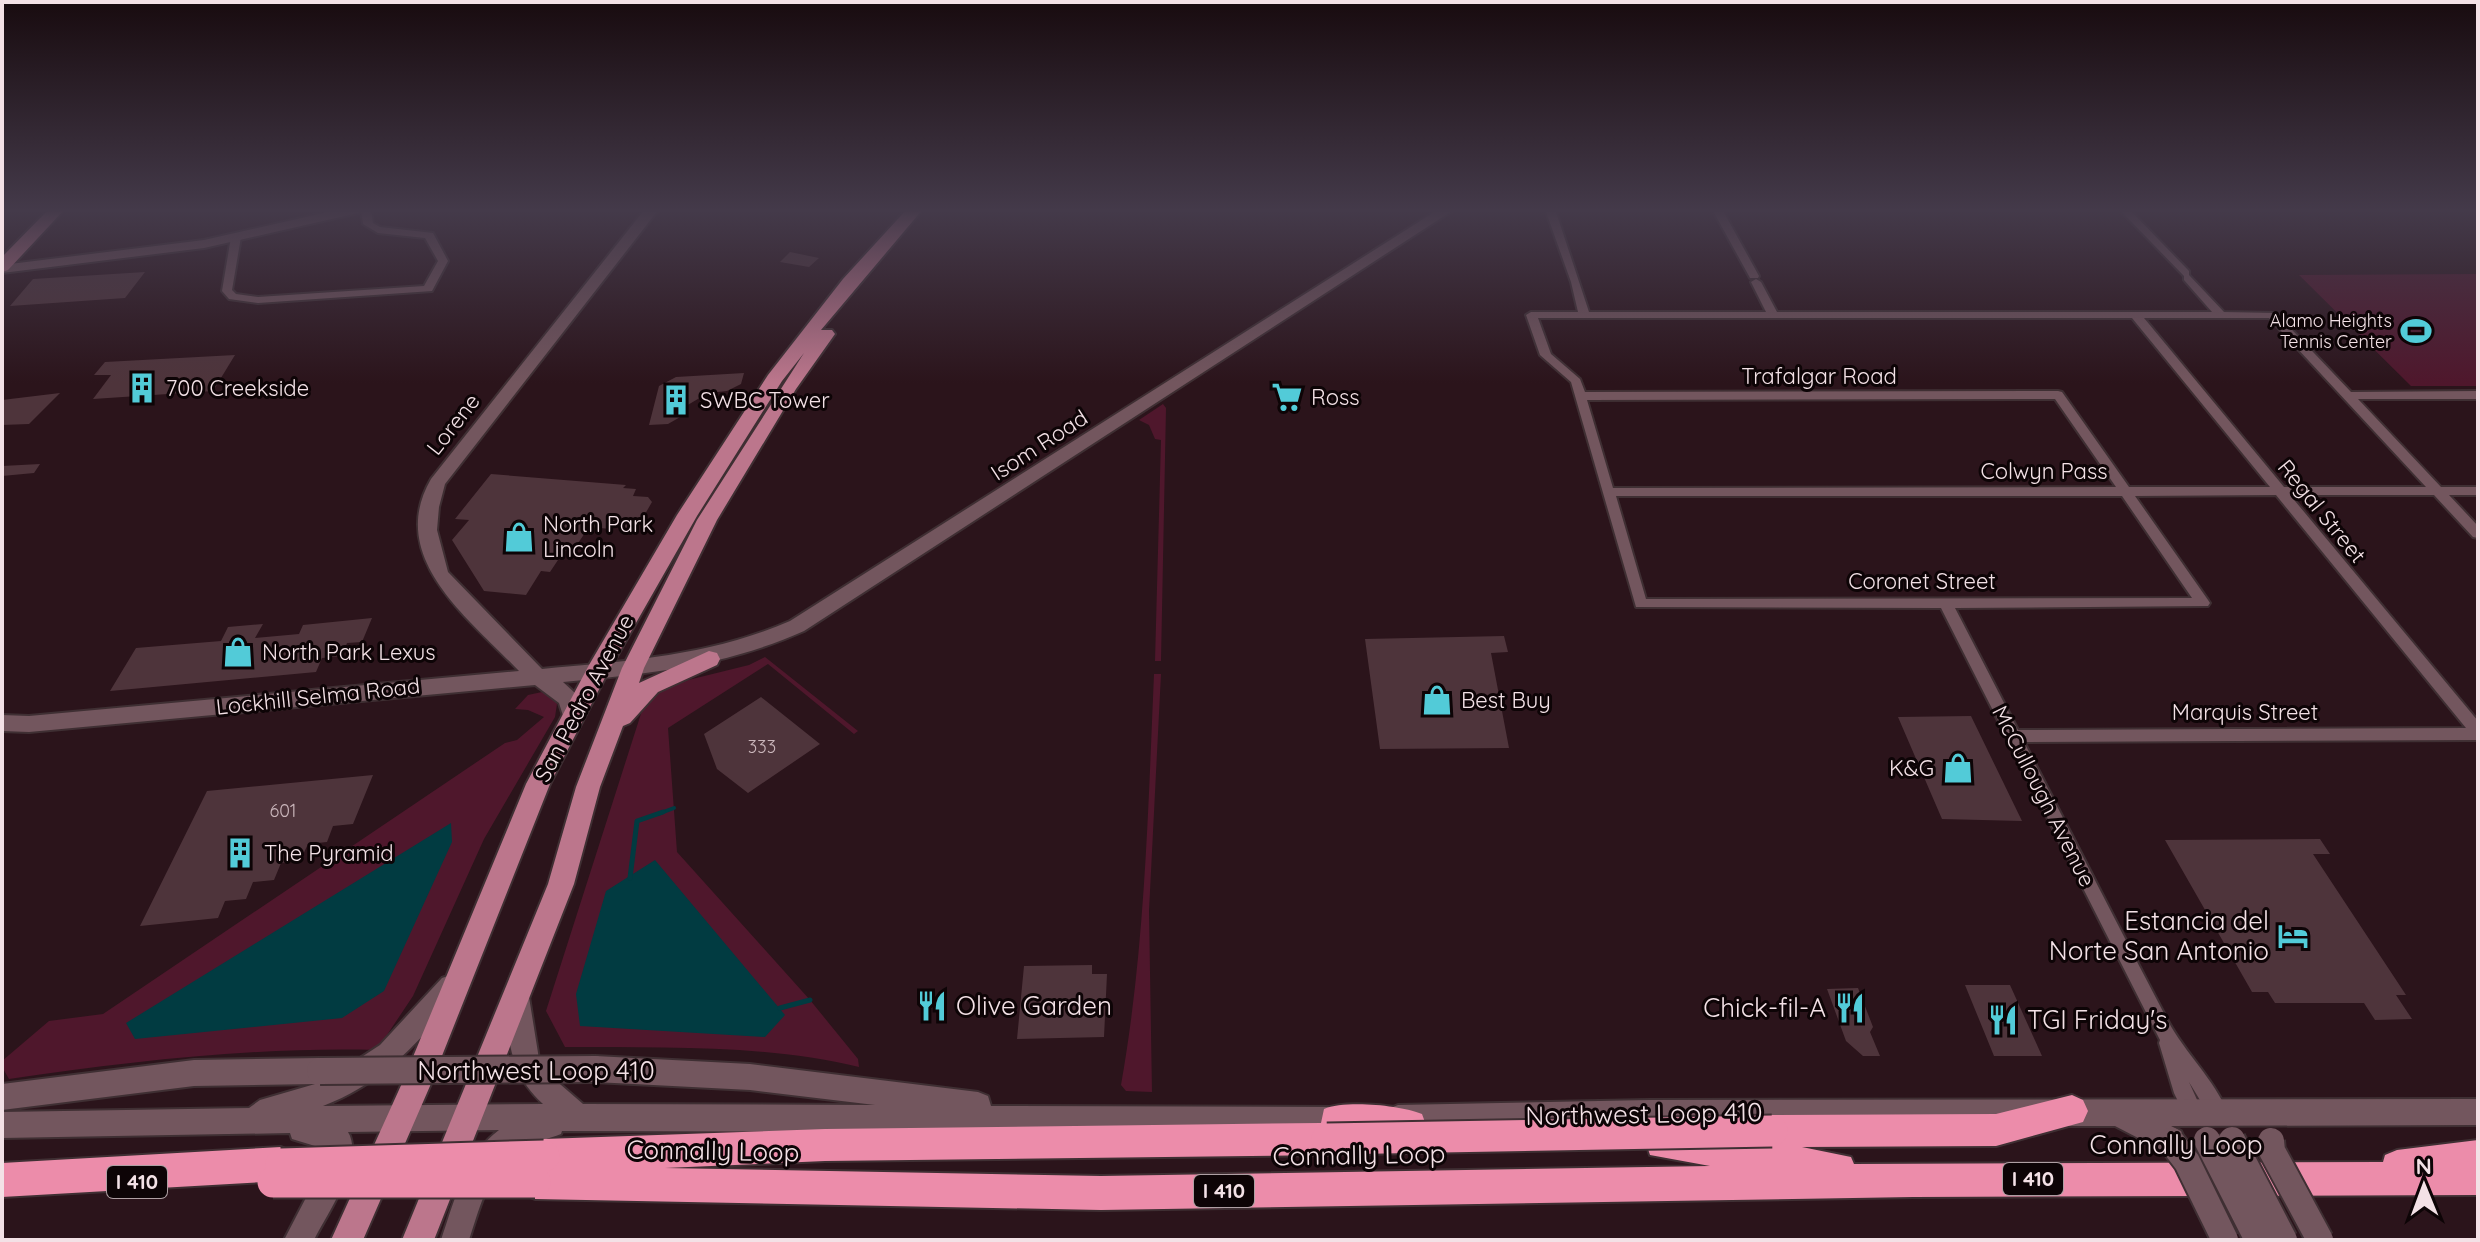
<svg xmlns="http://www.w3.org/2000/svg" width="2480" height="1242" font-family="Quicksand,sans-serif">
  <rect width="100%" height="100%" fill="#2b141b"/>
  <path fill="#4f172c" d="M2478,274V386H2411L2299,275Z
    M1163,404L1166,408L1161,661H1155L1161,440L1155,439L1149,425L1139,420Z
    M765,657L858,731L854,734L768,664L668,728L677,852L810,1000L858,1059L859,1067C764,1044 661,1048 565,1047L546,1011L646,698L668,685L749,665Z
    M1154,674H1161L1149,911L1152,1092L1126,1091L1121,1085C1145,949 1148,812 1154,674Z
    M542,692L553,696L557,704L555,717L484,839L413,996L377,1050C252,1047 132,1061 9,1079L2,1067V1061L49,1021L103,1014L505,743L517,740L544,717L528,710L515,709L528,695Z"/>
  <path fill="#013b41" d="M451,823L452,842L384,991L342,1018L135,1039L126,1023Z
    M655,860L785,1015L765,1037L580,1026L576,994L606,891Z"/>
  <g fill="none" stroke-linecap="round" stroke-linejoin="round">
    <path stroke="#013b41" stroke-width="4" d="M658,814L674,808"/>
    <path stroke="#013b41" stroke-width="5" d="M630,878L637,821L663,812
      M780,1008L810,1000"/>
  </g>
  <path fill="#4e343b" d="M790,252L819,258L809,267L780,262Z
    M145,272L125,298L10,306L33,279Z
    M235,355L213,391L93,399L111,375H94L105,362Z
    M744,373L741,384L727,391L708,393L686,406L682,416L668,424L649,425L659,386L676,377Z
    M60,393L29,424L2,425V400Z
    M40,464L34,473L2,476V466Z
    M491,474L626,485L623,488L636,489L633,496L648,497L652,502L637,528L625,533L618,519L611,529L589,527L572,552L564,551L550,572L541,571L526,595L484,591L452,540L469,520L455,519Z
    M372,618L362,642L347,643L342,656L322,658L316,672L110,691L136,648L221,641L228,627L263,624L255,638L299,634L303,625Z
    M1504,636L1508,652L1491,653L1509,748L1380,749L1365,639Z
    M761,697L820,744L748,793L717,769L704,734Z
    M1971,716L2022,821L1942,819L1898,717Z
    M373,775L353,824L333,826L327,842L308,844L300,861L281,863L274,880L253,882L246,899L225,901L218,918L140,926L207,791Z
    M2320,839L2330,854H2313L2406,995H2396L2412,1019L2375,1020L2364,1003H2275L2268,992H2252L2165,840Z
    M1092,965V974H1107L1104,1037L1017,1039L1024,966Z
    M1965,985H2010L2042,1056H1994Z
    M1858,988L1873,1027L1870,1032L1880,1056H1863L1846,1041L1827,989Z"/>
  <g fill="none" stroke-linecap="round" stroke-linejoin="round">
    <g stroke="#3f2f33" stroke-width="4">
      <path id="street" d="M361,209H371L373,223L380,227L433,233L448,261L432,291L258,303L229,299L222,291L231,237L236,234L241,237L232,290L236,294L258,297L424,286L438,261L425,238L378,233L363,224Z
        M1545,209H1555L1589,312H1766L1751,282L1756,279L1761,282L1777,312H2212L2184,280V276L2119,209H2129L2189,271V275L2224,312L2276,313L2351,392L2478,391V399H2358L2441,487H2478V495H2449L2478,526V538L2473,537L2434,495H2290L2478,721V740L2024,742C2072,835 2119,928 2168,1021C2185,1053 2214,1079 2228,1113L2226,1120L2219,1122L2212,1120L2189,1082L2203,1113L2201,1120L2194,1122L2187,1120L2174,1093L2159,1043L2160,1040L1941,608L1636,607L1571,382L1540,355L1526,315L1531,312H1578L1571,282ZM1538,318H2132L2270,487H2129L2062,392L2058,391L1585,392L1580,379L1551,354ZM2144,318H2269L2426,487H2284ZM2055,399L2116,487L1613,488L1587,400ZM2276,495L2466,728L2018,730L1955,608L2208,606L2210,603L2208,600L2135,496ZM1616,496H2122L2192,598L1646,599Z
        M1712,209H1722L1759,276L1758,278H1750L1749,276Z"/>
    </g>
    <g stroke="#3f2f33" stroke-width="4">
      <path id="secondary" d="M341,209H365L358,213L204,248L2,273V265L204,240Z
        M645,209H659L445,484L439,507L437,530L448,572L542,669C628,661 710,656 790,621L1439,209H1455L804,631C726,666 647,674 563,682L576,694L584,716L581,722L573,724L565,722L559,703L535,685L29,732L2,731V715L29,716L519,671C471,620 385,558 431,479Z
        M451,975L460,978L464,986L460,994C417,1043 385,1082 323,1106L543,1104C508,1072 510,1041 503,997L507,989L516,985L525,989L529,997L539,1059L546,1072L583,1104L875,1105L750,1090L595,1082L586,1078L582,1069L586,1060L595,1056L750,1064L978,1092L988,1096L991,1106L1346,1107L1356,1111L1360,1120L1356,1129L1346,1133L562,1131L561,1134C549,1139 535,1141 524,1147C490,1163 480,1207 469,1240H441C454,1202 465,1155 499,1130L348,1132C365,1160 327,1214 314,1240H284L323,1165L325,1149L292,1139L290,1133L2,1138V1112L249,1108L260,1100L315,1084L194,1086L2,1110V1084L194,1060L320,1058L329,1062L333,1071L331,1077L380,1045L442,978Z
        M2478,1099V1125L2171,1126L2181,1131L2185,1141L2181,1151L2171,1155L2115,1126H1649L1398,1131L1388,1127L1384,1118L1388,1109L1398,1105L1649,1100Z"/>
    </g>
    <g stroke="#3f2f33" stroke-width="4">
      <path id="primary" d="M49,209H65L8,270L2,272V257Z
        M907,209H923L821,330H832L835,334L796,389L717,520L644,668L639,683L709,651L717,653L720,659L717,665L658,692L630,723L623,726L600,787L574,884L434,1240H402L548,884L576,787L622,668L697,520L804,353L782,381L697,516L608,672L550,784L430,1086L363,1240H331L403,1081L526,784L589,665L677,515L768,375L843,279Z"/>
    </g>
    <g stroke="#3f2f33" stroke-width="4">
      <path id="highway" d="M2072,1095L2083,1100L2088,1111L2083,1122L1996,1146L1802,1147L1851,1157L1854,1164L2383,1162L2385,1155L2397,1150L2478,1140V1195L1913,1197L1101,1210L535,1199L523,1194L518,1182L523,1170L532,1167L527,1156L532,1144L544,1139L825,1129L1321,1123L1324,1109C1345,1100 1400,1105 1422,1114L1426,1125L1422,1136L1410,1141L1342,1136L1339,1150L1327,1155L825,1161L665,1168L1101,1176L1710,1166L1650,1155L1646,1143L1650,1131L1662,1127L1760,1141L1756,1131L1760,1120L1772,1115L1996,1114Z
        M281,1147L293,1152L298,1164L293,1176L281,1181L2,1197V1163Z"/>
    </g>
    <use href="#street" fill="#73565e" fill-rule="evenodd"/>
    <use href="#secondary" fill="#73565e" fill-rule="evenodd"/>
    <use href="#primary" fill="#bc768c" fill-rule="evenodd"/>
    <use href="#highway" fill="#ec8caa" fill-rule="evenodd"/>
    <g stroke="#3f2f33" stroke-width="30" stroke-linecap="butt">
      <path id="secondary-bridge" d="M320,1071L595,1069
        M2207,1140L2258,1240
        M2232,1140L2284,1240
        M2171,1141L2187,1162L2225,1240
        M2271,1141L2272,1151L2320,1240"/>
    </g>
    <g stroke="#3f2f33" stroke-width="35" stroke-linecap="butt">
      <path id="highway-bridge" d="M1327,1139L1772,1131
        M281,1164L544,1156
        M273,1182H535"/>
    </g>
    <use href="#secondary-bridge" stroke="#73565e" stroke-width="26"/>
    <use href="#highway-bridge" stroke="#ec8caa" stroke-width="31"/>
  </g>
  <linearGradient id="sky" x2="0" y2="1"><stop stop-color="#180b0f"/><stop offset="0.55" stop-color="#443a4a"/><stop offset="1" stop-color="#443a4a" stop-opacity="0"/></linearGradient>
  <rect width="2480" height="383" fill="url(#sky)"/>
  <defs>
    <g id="stadium-bare" transform="scale(2.4)"><path d="M0-5a6.5 5 0 1 0 0 10a6.5 5 0 1 0 0-10ZM-3.5-1.8h7v3.6h-7Z" fill="#52cbd8" stroke="#0d0406" stroke-width="2.5" paint-order="stroke"/></g>
    <g id="building-bare" transform="scale(2.4)"><path d="M-4-6H4V6H1V3H-1V6H-4ZM-2.5-4.3h1.7v1.8h-1.7ZM.8-4.3h1.7v1.8H.8ZM-2.5-1h1.7V.8h-1.7ZM.8-1h1.7V.8H.8Z" fill="#52cbd8" stroke="#0d0406" stroke-width="2.5" paint-order="stroke"/></g>
    <g id="supermarket-bare" transform="scale(2.4)"><path d="M-6-5.5h2.5l.6 2H6L4.5 2H-2.5L-4.4-4H-6ZM-1.5 3.2a1.3 1.3 0 1 0 .1 0ZM3 3.2a1.3 1.3 0 1 0 .1 0Z" fill="#52cbd8" stroke="#0d0406" stroke-width="2.5" paint-order="stroke"/></g>
    <g id="shop-bare" transform="scale(2.4)"><path d="M-5-2.5h2.3a2.7 3.5 0 0 1 5.4 0H5L5.5 6h-11ZM-1.5-2.5h3a1.5 2.3 0 0 0-3 0Z" fill="#52cbd8" stroke="#0d0406" stroke-width="2.5" paint-order="stroke"/></g>
    <g id="hotel-bare" transform="scale(2.4)"><path d="M-6-4.5h1.5V1H6V5H4.5V3h-9V5H-6ZM-4 0a1.8 1.8 0 1 1 3.6 0ZM.5 0V-2.5h3Q6-2.5 6 0Z" fill="#52cbd8" stroke="#0d0406" stroke-width="2.5" paint-order="stroke"/></g>
    <g id="restaurant-bare" transform="scale(2.4)"><path d="M-5-6h1v4h1v-4h1v4h1v-4h1v5L-1.5 .5V6h-2V.5L-5-1ZM5-6V6H3V1.5H1.5Q1.5-4 5-6Z" fill="#52cbd8" stroke="#0d0406" stroke-width="2.5" paint-order="stroke"/></g>
  </defs>
  <g fill-rule="evenodd">
    <use href="#stadium-bare" x="2416" y="331"/>
    <use href="#building-bare" x="142" y="388"/>
    <use href="#supermarket-bare" x="1287" y="397"/>
    <use href="#building-bare" x="676" y="400"/>
    <use href="#shop-bare" x="519" y="537"/>
    <use href="#shop-bare" x="238" y="652"/>
    <use href="#shop-bare" x="1437" y="700"/>
    <use href="#shop-bare" x="1958" y="768"/>
    <use href="#building-bare" x="240" y="853"/>
    <use href="#hotel-bare" x="2293" y="936"/>
    <use href="#restaurant-bare" x="932" y="1006"/>
    <use href="#restaurant-bare" x="1850" y="1008"/>
    <use href="#restaurant-bare" x="2003" y="1020"/>
  </g>
  <g text-anchor="middle" stroke-width="6" stroke-linejoin="round" paint-order="stroke">
    <g font-size="18" fill="#f3e1e6" stroke="#0d0406" text-anchor="end">
      <text x="2392" y="327">Alamo Heights<tspan x="2392" dy="21">Tennis Center</tspan></text>
    </g>
    <g font-size="18" fill="#cab6bb">
      <text x="762" y="753">333</text>
      <text x="283" y="817">601</text>
    </g>
    <g fill="#0d0406" stroke="#ae9fa3" stroke-width="2">
      <rect x="2003" y="1163" width="60" height="32" rx="6"/>
      <rect x="107" y="1166" width="60" height="32" rx="6"/>
      <rect x="1194" y="1175" width="60" height="32" rx="6"/>
    </g>
    <g font-size="20" font-weight="bold" fill="#f3e1e6">
      <text x="2033" y="1186">I 410</text>
      <text x="137" y="1189">I 410</text>
      <text x="1224" y="1198">I 410</text>
    </g>
    <g font-size="22" fill="#f3e1e6" stroke="#0d0406">
      <text x="1819" y="384">Trafalgar Road</text>
      <text transform="translate(453 424) rotate(-52)" y="8">Lorene</text>
      <text transform="translate(1039 445) rotate(-33)" y="8">Isom Road</text>
      <text x="2044" y="479">Colwyn Pass</text>
      <text transform="translate(2322 511) rotate(51)" y="8">Regal Street</text>
      <text x="1922" y="589">Coronet Street</text>
      <text transform="translate(318 696) rotate(-6)" y="8">Lockhill Selma Road</text>
      <text transform="translate(584 698) rotate(-62)" y="8">San Pedro Avenue</text>
      <text x="2245" y="720">Marquis Street</text>
      <text transform="translate(2044 796) rotate(63)" y="8">McCullough Avenue</text>
    </g>
    <g font-size="22" fill="#f3e1e6" stroke="#0d0406" text-anchor="start">
      <text x="166" y="396">700 Creekside</text>
      <text x="1311" y="405">Ross</text>
      <text x="700" y="408">SWBC Tower</text>
      <text x="543" y="532">North Park<tspan x="543" dy="25">Lincoln</tspan></text>
      <text x="262" y="660">North Park Lexus</text>
      <text x="1461" y="708">Best Buy</text>
      <text x="1934" y="776" text-anchor="end">K&amp;G</text>
      <text x="264" y="861">The Pyramid</text>
    </g>
    <g font-size="26" fill="#f3e1e6" stroke="#0d0406" text-anchor="end">
      <text x="2269" y="930">Estancia del<tspan x="2269" dy="30">Norte San Antonio</tspan></text>
      <text x="956" y="1015" text-anchor="start">Olive Garden</text>
      <text x="1826" y="1017">Chick-fil-A</text>
      <text x="2027" y="1029" text-anchor="start">TGI Friday's</text>
    </g>
    <g font-size="26" fill="#f3e1e6" stroke="#0d0406">
      <text x="536" y="1080">Northwest Loop 410</text>
      <text transform="translate(1644 1114) rotate(-1)" y="9">Northwest Loop 410</text>
      <text x="2176" y="1154">Connally Loop</text>
      <text transform="translate(713 1151) rotate(1)" y="9">Connally Loop</text>
      <text transform="translate(1359 1155) rotate(-1)" y="9">Connally Loop</text>
    </g>
  </g>
  <rect width="2480" height="1242" fill="none" stroke="#f3e1e6" stroke-width="8"/>
  <g transform="translate(2424 1186) rotate(359)" stroke="#0d0406" stroke-width="6" paint-order="stroke">
  <path d="M0-6L14 30L0 20L-14 30Z" fill="#f3e1e6"/>
  <text y="-12" font-size="22" font-weight="bold" text-anchor="middle" fill="#f3e1e6">N</text>
  </g>
</svg>
